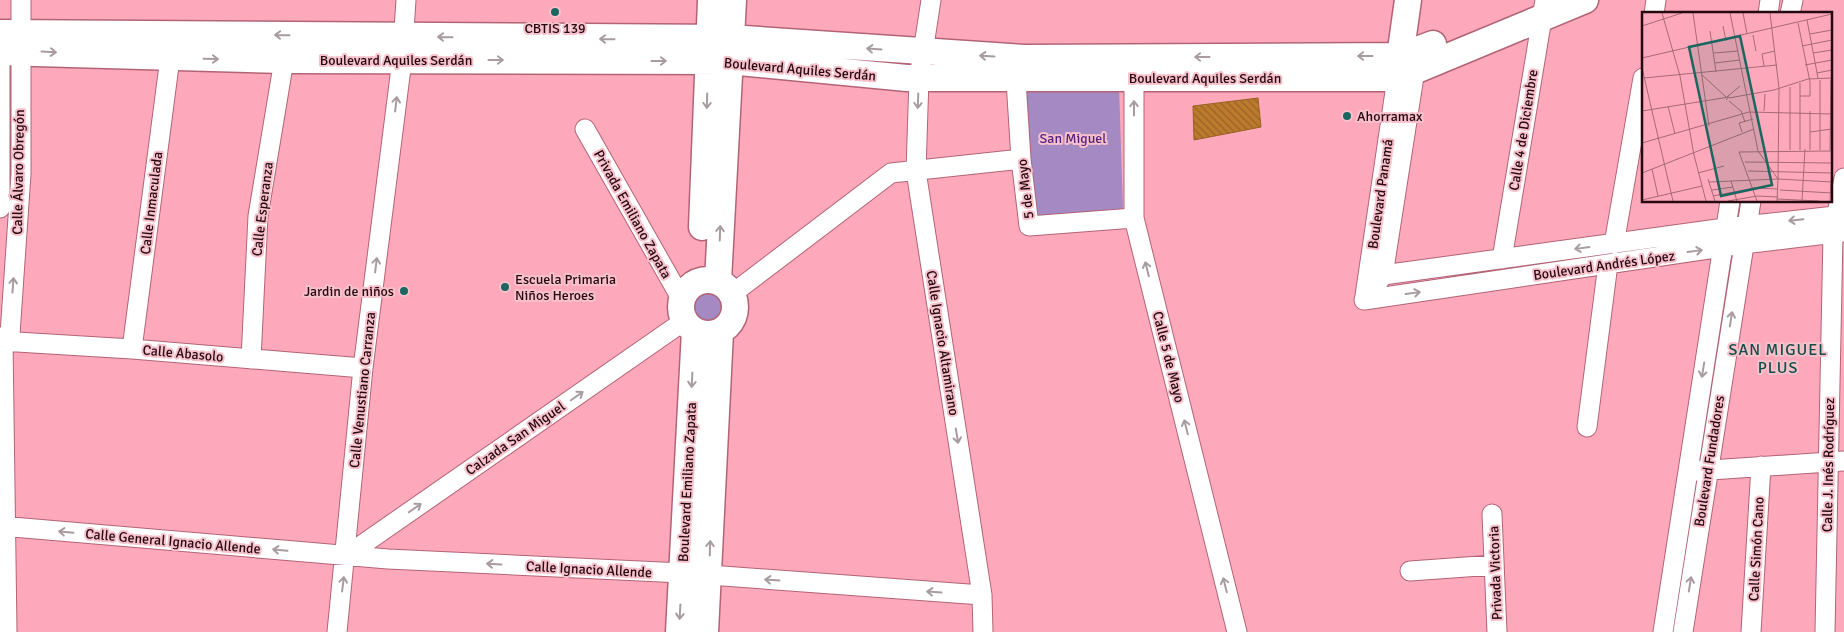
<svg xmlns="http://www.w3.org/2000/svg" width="1844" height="632" font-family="Signika,sans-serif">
  <defs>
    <pattern id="building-back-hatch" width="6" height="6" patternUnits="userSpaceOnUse" patternTransform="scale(1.25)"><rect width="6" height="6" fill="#bc7a2d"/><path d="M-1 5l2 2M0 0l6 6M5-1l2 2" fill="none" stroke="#996225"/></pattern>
  </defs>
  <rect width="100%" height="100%" fill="#fda9bb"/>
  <path fill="#a589c3" d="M1021,85H1119L1123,209L1035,220Z
    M690 304a18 18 0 1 1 36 0a18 18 0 1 1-36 0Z"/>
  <path fill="url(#building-back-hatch)" stroke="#976125" d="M1258,98L1261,127L1194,140L1193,106Z"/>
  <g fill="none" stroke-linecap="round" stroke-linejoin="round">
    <g stroke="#b26476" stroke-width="21">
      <path id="street" d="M931,0L919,78L916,171L982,595L983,632
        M1654,14L1656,0
        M1768,14L1770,0
        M1790,14L1793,0
        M1015,65L1021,159L1029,226L1134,218
        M1134,66V218L1237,632
        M585,129L682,300
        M0,208V41
        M1614,244L1643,78
        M1502,259L1545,0
        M1383,275L1725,228L1844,215
        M1376,285L1383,275L1415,70
        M732,294L891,173L1021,159
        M1365,296L1397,78
        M1364,300L1743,244L1844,232
        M0,337L3,341L7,632
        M0,341L132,349L363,368
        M3,341L10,334L21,174V0
        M132,349L170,58
        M251,359L258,216L284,60
        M1587,427L1608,264
        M1696,471L1844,461
        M1492,514L1497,632
        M0,526L388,559L682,573L982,595
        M346,556L684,321
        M1410,571L1494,565
        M337,632L363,368L402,60L406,0
        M1663,632L1730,201
        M1683,632L1751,201
        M1751,632L1761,466
        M1825,632L1833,234L1844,178"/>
    </g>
    <g stroke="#b26476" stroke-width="29">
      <path id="secondary" d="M0,33L730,38L1024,58L1401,56L1433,44
        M0,52L284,60L729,61L907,78H1397L1585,0
        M1398,71L1408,0
        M702,227L711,0
        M681 307a27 27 0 1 1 54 0a27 27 0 1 1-54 0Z
        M718,281L733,0
        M679,632L695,331
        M705,632L720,332"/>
    </g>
    <use href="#street" stroke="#fff" stroke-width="19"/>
    <use href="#secondary" stroke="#fff" stroke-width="26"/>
  </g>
  <defs><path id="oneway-shaft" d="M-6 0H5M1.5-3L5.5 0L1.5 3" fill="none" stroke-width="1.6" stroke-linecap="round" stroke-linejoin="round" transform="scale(1.25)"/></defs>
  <g stroke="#a89c9f">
    <use href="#oneway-shaft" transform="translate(282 35) rotate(-179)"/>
    <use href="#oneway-shaft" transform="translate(445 37) rotate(-179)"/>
    <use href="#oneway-shaft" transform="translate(607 39) rotate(-179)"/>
    <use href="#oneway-shaft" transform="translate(874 49) rotate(-176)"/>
    <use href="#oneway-shaft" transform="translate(49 52) rotate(3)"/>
    <use href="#oneway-shaft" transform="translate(987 56) rotate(-177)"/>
    <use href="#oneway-shaft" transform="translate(1365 56) rotate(180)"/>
    <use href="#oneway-shaft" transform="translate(1202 57) rotate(180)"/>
    <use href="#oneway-shaft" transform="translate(211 59) rotate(1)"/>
    <use href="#oneway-shaft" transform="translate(496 60)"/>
    <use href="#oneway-shaft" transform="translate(659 61)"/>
    <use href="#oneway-shaft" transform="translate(707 101) rotate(92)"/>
    <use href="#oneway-shaft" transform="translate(918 101) rotate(92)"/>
    <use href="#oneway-shaft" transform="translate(396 104) rotate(-83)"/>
    <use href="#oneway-shaft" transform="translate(1134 108) rotate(-90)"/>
    <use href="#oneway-shaft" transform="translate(1796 220) rotate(174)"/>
    <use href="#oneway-shaft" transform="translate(720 233) rotate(-88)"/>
    <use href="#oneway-shaft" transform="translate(1582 248) rotate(172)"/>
    <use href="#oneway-shaft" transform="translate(1695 251) rotate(-8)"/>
    <use href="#oneway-shaft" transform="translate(376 265) rotate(-83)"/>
    <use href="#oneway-shaft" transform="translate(1147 269) rotate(-104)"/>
    <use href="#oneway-shaft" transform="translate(13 285) rotate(-86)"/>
    <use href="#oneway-shaft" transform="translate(1413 293) rotate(-8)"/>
    <use href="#oneway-shaft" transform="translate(1731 319) rotate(-81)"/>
    <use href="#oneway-shaft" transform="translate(1703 370) rotate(99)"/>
    <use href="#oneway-shaft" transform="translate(692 380) rotate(93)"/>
    <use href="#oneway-shaft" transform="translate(577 396) rotate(-35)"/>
    <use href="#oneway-shaft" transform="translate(1186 427) rotate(-104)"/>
    <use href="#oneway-shaft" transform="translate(957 436) rotate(81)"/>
    <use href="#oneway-shaft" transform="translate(415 508) rotate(-35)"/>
    <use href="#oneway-shaft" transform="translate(66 532) rotate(-175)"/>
    <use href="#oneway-shaft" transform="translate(710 548) rotate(-88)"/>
    <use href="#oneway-shaft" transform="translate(280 550) rotate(-175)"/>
    <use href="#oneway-shaft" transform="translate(494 564) rotate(-177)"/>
    <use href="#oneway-shaft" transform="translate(772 580) rotate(-176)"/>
    <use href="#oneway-shaft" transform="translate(343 584) rotate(-83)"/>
    <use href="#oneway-shaft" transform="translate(1690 584) rotate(-81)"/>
    <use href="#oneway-shaft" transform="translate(1225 585) rotate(-104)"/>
    <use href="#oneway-shaft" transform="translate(934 592) rotate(-176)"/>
    <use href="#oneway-shaft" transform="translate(680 612) rotate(93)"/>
  </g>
  <g fill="#1b665f" stroke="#f6c1cb" stroke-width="2">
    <circle cx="555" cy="12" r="5"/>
    <circle cx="1347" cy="116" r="5"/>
    <circle cx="505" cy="287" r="5"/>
    <circle cx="404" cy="291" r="5"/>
  </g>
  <g text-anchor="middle" stroke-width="4" stroke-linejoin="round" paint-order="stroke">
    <g font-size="14" fill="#250810" stroke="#f6c1cb" text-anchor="start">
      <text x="555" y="33" text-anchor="middle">CBTIS 139</text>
      <text x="1357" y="121">Ahorramax</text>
      <text x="515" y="284">Escuela Primaria<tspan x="515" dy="16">Niños Heroes</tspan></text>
      <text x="394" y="296" text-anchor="end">Jardin de niños</text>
    </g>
    <g font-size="14" fill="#250810" stroke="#f6c1cb">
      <text x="396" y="65">Boulevard Aquiles Serdán</text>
      <text transform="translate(800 69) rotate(5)" y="5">Boulevard Aquiles Serdán</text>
      <text x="1205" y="83">Boulevard Aquiles Serdán</text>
      <text transform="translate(1523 130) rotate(-81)" y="5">Calle 4 de Diciembre</text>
      <text transform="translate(18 172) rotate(-89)" y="5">Calle Álvaro Obregón</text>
      <text transform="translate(1025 189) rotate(-97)" y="5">5 de Mayo</text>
      <text transform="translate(1380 194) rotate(-82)" y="5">Boulevard Panamá</text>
      <text transform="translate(151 203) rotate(-83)" y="5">Calle Inmaculada</text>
      <text transform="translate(262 209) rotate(-83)" y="5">Calle Esperanza</text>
      <text transform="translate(633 214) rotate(61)" y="5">Privada Emiliano Zapata</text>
      <text transform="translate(1604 265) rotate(-8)" y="5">Boulevard Andrés López</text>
      <text transform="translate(943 343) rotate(81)" y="5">Calle Ignacio Altamirano</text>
      <text transform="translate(183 353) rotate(5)" y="5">Calle Abasolo</text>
      <text transform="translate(1169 357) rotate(76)" y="5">Calle 5 de Mayo</text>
      <text transform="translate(362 390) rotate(-84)" y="5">Calle Venustiano Carranza</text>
      <text transform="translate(515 438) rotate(-35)" y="5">Calzada San Miguel</text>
      <text transform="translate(1709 461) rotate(-81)" y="5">Boulevard Fundadores</text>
      <text transform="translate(1828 465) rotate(-89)" y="5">Calle J. Inés Rodríguez</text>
      <text transform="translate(687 482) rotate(-87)" y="5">Boulevard Emiliano Zapata</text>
      <text transform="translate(173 541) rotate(5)" y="5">Calle General Ignacio Allende</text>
      <text transform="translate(1756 549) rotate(-87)" y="5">Calle Simón Cano</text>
      <text transform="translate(589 569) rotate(3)" y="5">Calle Ignacio Allende</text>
      <text transform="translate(1495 573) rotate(-92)" y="5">Privada Victoria</text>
    </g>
    <g font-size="14" fill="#541f7e" stroke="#f6c1cb">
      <text x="1073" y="143">San Miguel</text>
    </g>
    <g font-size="16" letter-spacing="1" fill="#114d47" stroke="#f6c1cb">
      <text x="1778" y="355">SAN MIGUEL<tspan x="1778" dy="18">PLUS</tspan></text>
    </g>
  </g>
  <g transform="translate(1642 12)">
    <rect width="190" height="190" fill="#fda9bb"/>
    <path fill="none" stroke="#a76977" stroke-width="1" d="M20,1L38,64L52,143L64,189M51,1L67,114M88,1L116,139L136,167L135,189M101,1L105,22M128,1L137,76L136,167M165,8L176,66M156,11L168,70V84H158M0,14L40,1M81,14L84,29M68,19L74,60M168,22L190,18M111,23L114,39M160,34L190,28M72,41L96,39M171,41L190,38M0,46L190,2M73,51L98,48M163,53L190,48M122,54L120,42L133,39M0,56L31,189M175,61L190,58M59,62L84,85M2,66L135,53M148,75V138M85,85L98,74M87,86L132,78L166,67L190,66M87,89L99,99L103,110M26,94L33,122M0,99L87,85L84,88M122,99L123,82M100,120L97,111L111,107M168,120L190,117M0,131L107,100L190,102M158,138V71M168,138V99M178,138V68M188,138L189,68M97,140L190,139M97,140L115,189M103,150L190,151M10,157L16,184M106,159L190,161M0,161L112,117M56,161L82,154M66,167L73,189M89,169L95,189M67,170L136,167L190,170M70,178L91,175M138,178L190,181M71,184L112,176L136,177M135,187L177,189M0,188L60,174M86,189L115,184L136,185M160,189L163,137M188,189L190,149"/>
    <path fill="#1b665f" fill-opacity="0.15" stroke="#1b665f" stroke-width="2.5" d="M98,24L130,173L79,184L47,35Z"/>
    <rect width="190" height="190" fill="none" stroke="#250810" stroke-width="2.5"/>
  </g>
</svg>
